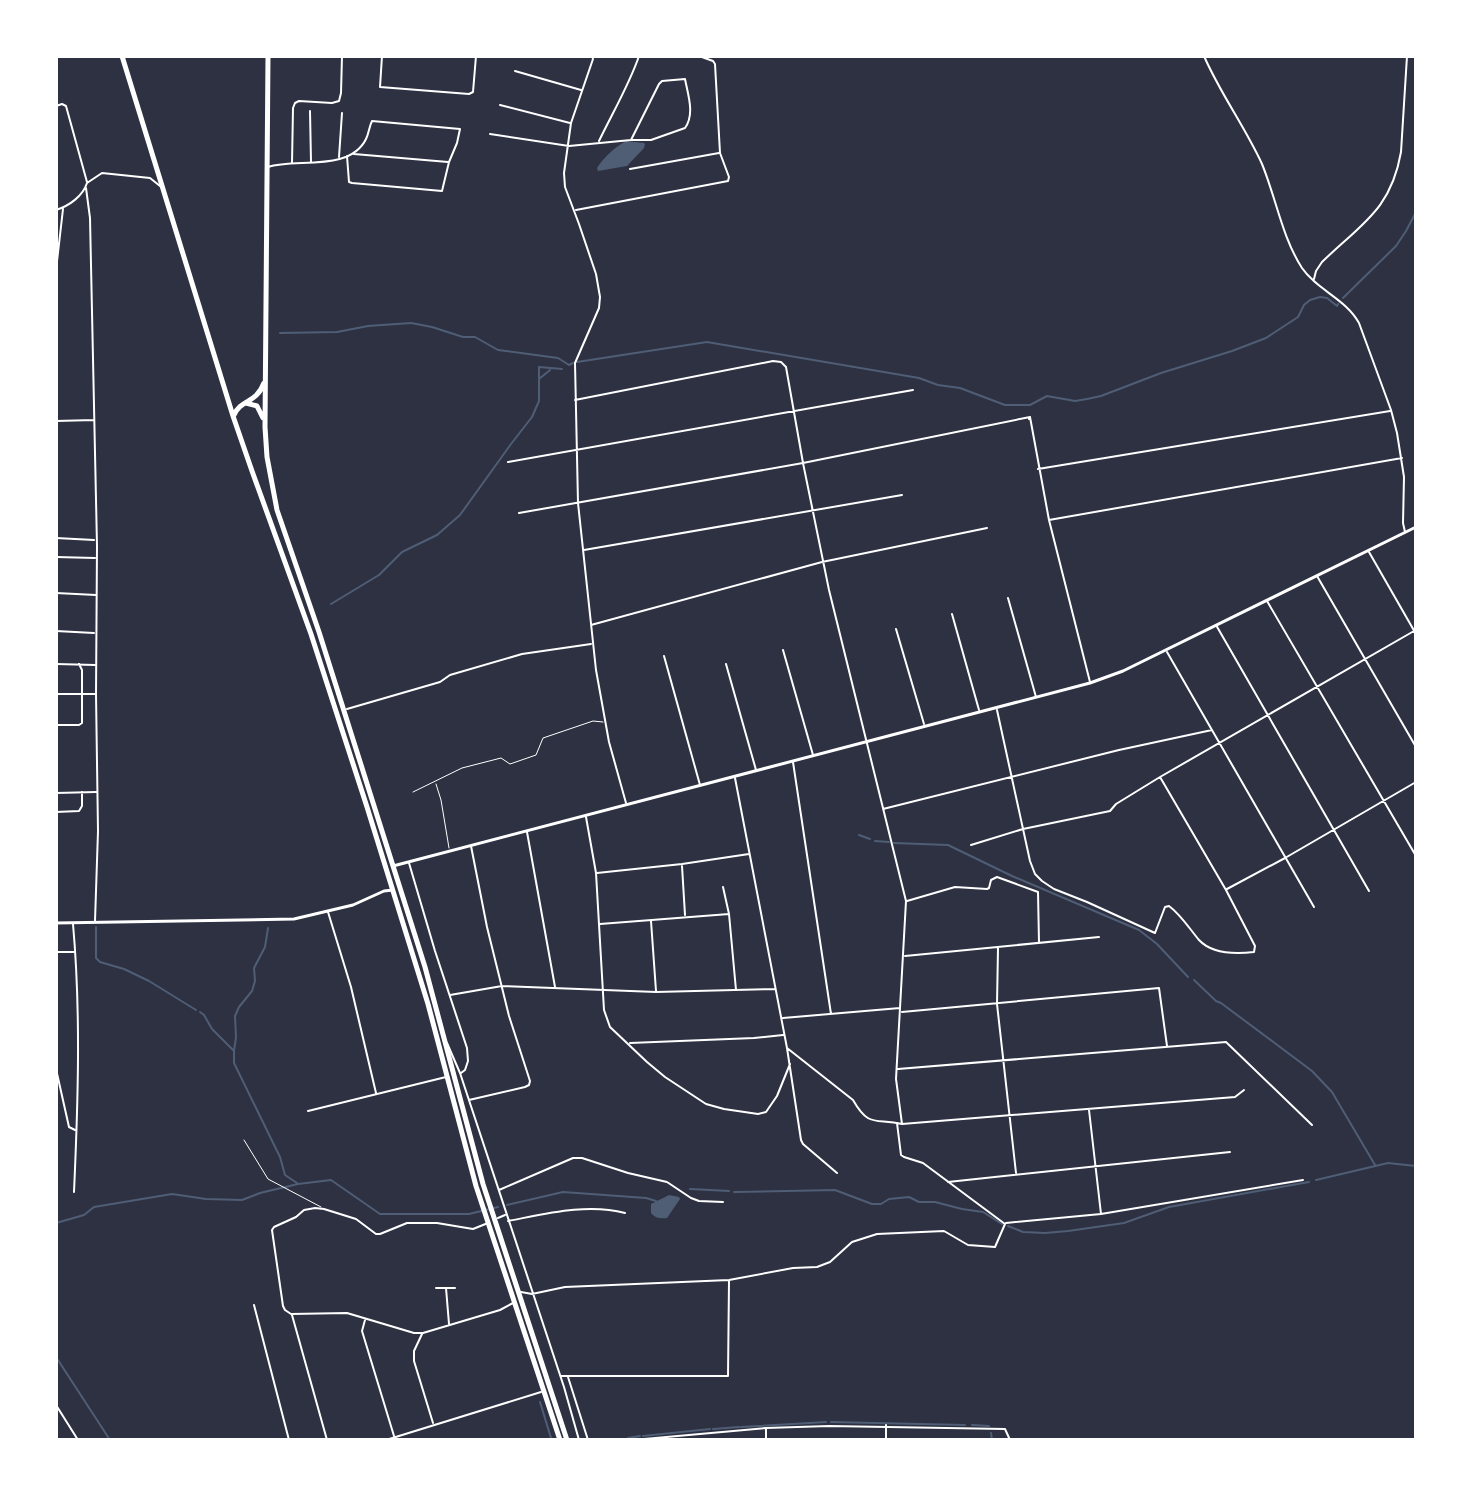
<svg xmlns="http://www.w3.org/2000/svg" width="1472" height="1496" font-family="Arial,sans-serif">
  <rect width="100%" height="100%" fill="#2d3142"/>
  <path fill="#4f5d75" d="M626,141L644,143L645,144L644,148L627,166L598,171L597,168C604,157 615,147 626,141Z
    M669,1195L679,1197L680,1199L667,1218C661,1219 655,1218 651,1213V1204Z"/>
  <g fill="none" stroke-linecap="round" stroke-linejoin="round">
    <path stroke="#4f5d75" stroke-width="2" d="M1343,298L1396,246L1406,231L1416,212
      M280,333L337,332L368,326L411,323L432,327L463,337H475L498,350L558,358L569,365L573,363
      M577,362L707,342L919,378L938,385L960,388L1005,405H1030L1047,396L1075,401L1087,399L1101,396L1161,373L1232,351L1266,338L1298,317L1304,305L1310,300L1320,297L1327,298L1337,306L1338,304
      M539,379L550,370
      M331,604L379,575L402,552L437,535L460,515L511,444L532,417L539,401V367L562,369
      M859,835L870,839
      M875,841L889,842
      M894,843L948,845L1012,876L1139,930L1157,944L1188,977
      M96,927V958L100,962L124,969L149,981L196,1010
      M1194,980L1216,1001L1221,1003L1312,1071L1332,1092L1375,1165
      M200,1012L204,1015L212,1029L234,1051V1063L280,1157L285,1175L297,1183
      M234,1050L236,1038L235,1016L239,1007L252,991L255,981L254,968L265,947L268,928
      M1316,1180L1388,1163L1416,1166
      M690,1189L729,1191
      M734,1192L835,1190L872,1204H881L889,1199L909,1197L919,1202H935L962,1209L983,1212L1002,1224
      M507,1205L563,1192L646,1198L656,1201
      M56,1223L84,1215L94,1207L172,1194L206,1199L242,1200L260,1193L298,1184L331,1180L380,1214H469L498,1207
      M1008,1226L1023,1232L1045,1233L1068,1231L1124,1223L1169,1207L1309,1182
      M56,1357L110,1440
      M540,1402L551,1438
      M831,1422L965,1425
      M972,1425L989,1426
      M741,1427L826,1422
      M713,1429L739,1427
      M991,1433L992,1440
      M643,1436L710,1429
      M628,1438L640,1436"/>
    <path stroke="#fff" stroke-width="1" d="M436,784L441,800L449,848
      M413,792L462,768L501,758L510,764L536,755L543,738L593,721L603,722
      M244,1140L268,1179L321,1207"/>
    <path stroke="#fff" stroke-width="2" d="M568,1377L588,1440"/>
    <path stroke="#fff" stroke-width="2" d="M382,56L380,87L469,94L473,92L476,56
      M453,56L476,57
      M592,56L593,59L571,123L564,173L565,187L579,224L596,274L600,297L599,308L575,363L578,503L596,670L609,742L626,803
      M1204,56C1220,93 1245,127 1262,164C1276,198 1282,237 1302,268C1317,290 1346,299 1359,323L1391,410L1397,433L1404,477L1403,523L1405,532
      M515,71L581,90
      M500,105L570,123
      M56,106L62,104L66,106L87,182
      M310,111L311,162
      M490,134L569,146L631,140H651L685,128C695,114 688,95 685,79L662,81L659,84L631,140
      M599,141C612,114 630,83 639,56
      M354,154L448,162
      M339,157L342,113
      M292,163L293,108L295,103L299,101L332,103L339,101L341,93L342,56
      M268,167C296,158 350,172 366,139C369,133 369,127 372,121L460,129L457,143L449,162L442,191L352,183L349,182L347,156
      M630,169L719,153
      M86,188L90,218L97,546L96,694L98,831L95,921
      M56,210C69,206 83,196 87,183L102,173L150,178L160,186
      M576,210L728,181L729,177L720,153L715,64L713,61L699,56
      M56,270L63,209
      M1314,279L1316,271L1322,262C1361,224 1391,210 1401,152L1407,56
      M575,400L773,361L781,362L786,367L803,463L829,590L906,901L896,1079L902,1124
      M1029,419L1030,417L1049,520L1090,682
      M56,421L94,420
      M508,462L913,390
      M1038,469L1390,411
      M519,513L803,463L1030,417
      M1049,520L1402,458
      M56,538L94,540
      M584,550L902,495
      M1369,552L1416,634
      M56,557L95,558
      M1317,576L1416,747
      M56,593L96,595
      M1008,598L1036,697
      M1267,601L1416,856
      M952,614L979,710
      M591,625L822,562L987,528
      M1216,625L1369,891
      M896,629L924,724
      M56,631L94,633
      M783,650L813,755
      M1167,652L1314,907
      M664,656L700,785
      M56,664L95,665
      M726,664L756,770
      M56,694H95
      M347,709L440,682L450,675L522,654L591,644
      M997,710L1030,861L1035,874L1042,881L1054,889L1087,902L1155,933L1165,907L1169,906C1181,915 1189,928 1199,940C1212,954 1237,954 1254,952L1255,946L1226,890L1160,777
      M56,725H79L82,723V670L79,664
      M793,762L831,1014
      M735,778L787,1048L801,1140L803,1144L837,1173
      M56,793L96,792
      M883,809L1119,750L1212,730
      M56,812L79,811L82,806V792
      M586,817L596,873L604,1010L610,1027L647,1062L665,1077L706,1104L724,1109L758,1114L766,1112L777,1096L790,1064
      M527,832L555,987
      M971,845L1023,829L1110,811L1116,804L1160,777L1414,631
      M409,863L435,951L467,1048L468,1061L465,1070L461,1073
      M682,866L685,915
      M597,873L682,864L749,854
      M723,887L729,914L736,990
      M1227,889L1285,858L1416,782
      M907,901L955,887L987,889L989,888L991,880L997,877L1038,892L1039,943
      M328,912L351,987L376,1093
      M651,921L656,991
      M73,924C81,1013 78,1103 74,1192
      M600,924L729,914
      M998,948L997,1004L1016,1173
      M56,952H75
      M905,956L1099,937
      M450,995L502,986L656,992L775,989
      M902,1012L1159,988L1167,1046
      M783,1018L900,1008
      M447,1043L460,1073L564,1387L579,1440
      M630,1043L754,1038L783,1035
      M787,1048L853,1100C869,1128 875,1118 902,1124L1235,1097L1244,1090
      M56,1069L69,1127L75,1130
      M898,1069L1226,1042L1312,1125
      M469,1100L525,1087L529,1085L530,1081L509,1016L487,927L471,846
      M1089,1110L1101,1214
      M308,1111L446,1077
      M897,1123L901,1155L904,1157L923,1163L1005,1224
      M948,1182L1230,1152
      M499,1190L573,1158H582L628,1173L667,1182L691,1198L699,1201L723,1202
      M498,1218L505,1215
      M508,1221C545,1214 587,1203 625,1213
      M488,1223L473,1229L437,1223H407L380,1234H376L356,1219L324,1209L315,1208L304,1210L296,1217L274,1227L272,1230L283,1306L285,1310L291,1314L347,1313L414,1333H423L500,1310L513,1303
      M1006,1223L1101,1214L1303,1180
      M436,1288H455
      M446,1288L449,1324
      M521,1292L532,1294L565,1287L729,1280L793,1268L817,1267L830,1262L852,1242L877,1234L944,1231L968,1245L995,1247L1005,1224
      M254,1305L289,1440
      M292,1315L327,1440
      M365,1320L362,1331L394,1436
      M422,1334L414,1351V1361L433,1423
      M561,1376H728L729,1281
      M56,1405L78,1440
      M386,1440L541,1392
      M633,1440L766,1428L829,1426L1005,1429L1010,1440
      M766,1440V1429
      M886,1440V1425"/>
    <path stroke="#fff" stroke-width="3" d="M393,866L1090,683L1123,671L1416,527
      M56,923L294,919L353,905L384,891L393,890"/>
    <path stroke="#fff" stroke-width="5" d="M122,56L233,416L252,471L311,634L367,807L428,1004L476,1186L560,1440
      M268,56L265,427L267,457L277,510L319,632L425,967L483,1184L567,1440
      M246,403L257,406L263,418
      M234,415C241,399 256,404 264,383"/>
  </g>
  <rect width="1472" height="1496" fill="none" stroke="#ffffff" stroke-width="116"/>
</svg>
